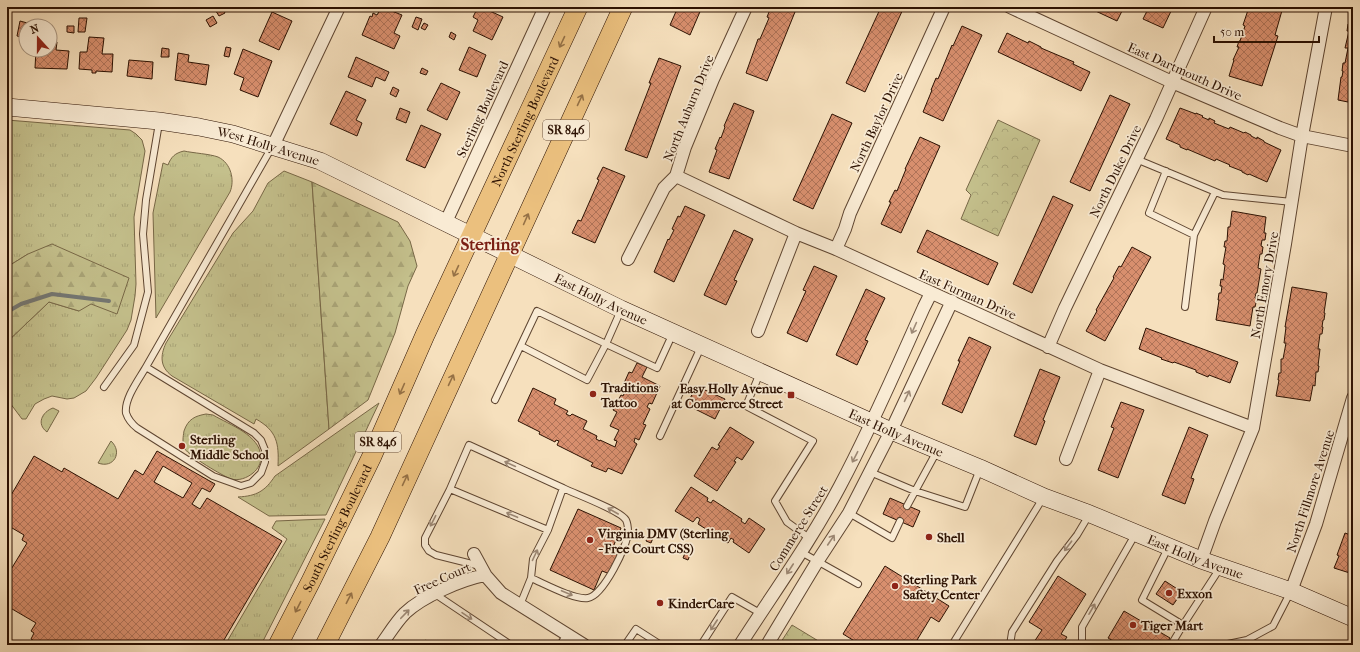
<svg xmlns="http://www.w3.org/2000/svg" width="1360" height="652" font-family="'IM FELL French Canon',serif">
  <defs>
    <pattern id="grass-tufts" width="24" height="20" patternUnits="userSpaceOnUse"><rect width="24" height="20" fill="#c4c08c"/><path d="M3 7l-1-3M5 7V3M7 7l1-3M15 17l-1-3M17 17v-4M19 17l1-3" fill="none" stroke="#a9a477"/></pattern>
    <pattern id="forest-firs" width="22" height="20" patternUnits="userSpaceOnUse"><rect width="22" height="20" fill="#c4c08c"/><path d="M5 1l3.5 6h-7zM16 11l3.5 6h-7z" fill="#a9a477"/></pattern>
    <pattern id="park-crowns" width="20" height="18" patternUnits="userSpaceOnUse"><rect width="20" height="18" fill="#c4c08c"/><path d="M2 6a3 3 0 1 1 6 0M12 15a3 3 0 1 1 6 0" fill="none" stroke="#a9a477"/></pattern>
    <pattern id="building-cross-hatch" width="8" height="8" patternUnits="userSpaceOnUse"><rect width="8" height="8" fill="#d88f6e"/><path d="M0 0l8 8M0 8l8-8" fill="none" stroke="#af7358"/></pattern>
  </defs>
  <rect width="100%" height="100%" fill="#f6e0bd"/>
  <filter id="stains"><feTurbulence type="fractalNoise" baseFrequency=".005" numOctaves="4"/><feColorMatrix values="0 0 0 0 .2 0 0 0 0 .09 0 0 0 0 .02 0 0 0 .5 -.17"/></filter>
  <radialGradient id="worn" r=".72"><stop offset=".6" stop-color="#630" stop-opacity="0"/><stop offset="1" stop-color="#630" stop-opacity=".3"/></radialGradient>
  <path fill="url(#grass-tufts)" stroke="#786847" d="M7,120L130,130L136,134L142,140L145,151L134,217L136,284L135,296L131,320L127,330L96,378L86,391L74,398L67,399L52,396L44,399L35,404L26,419H22L7,399V342L49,302L79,311L28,254L7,267Z
    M184,151C193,153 210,154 218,157C231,163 235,180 230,192L156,318L153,213L163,163L168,165C171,157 175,153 184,151Z
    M284,171L312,182L329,429L278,466C279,443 277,431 256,419L254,424L172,376C160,367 160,356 166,343L233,233L253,211L268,183Z
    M379,403L326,515L269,516L238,497C257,496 265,491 275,476Z
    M53,408L59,411L47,432C36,424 42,412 53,408Z
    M206,414L213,415C230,425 260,435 261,457C261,463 258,469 253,473C247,478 239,481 231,479C223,476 189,456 185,449C182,443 183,437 184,431C188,419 195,416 206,414Z
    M111,441C123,452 114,469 98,463Z
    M325,519L261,645H225L287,539L272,528L276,521Z"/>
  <path fill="url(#forest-firs)" stroke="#786847" d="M312,182L398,222L410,241L417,266L408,286L395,333L368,400L329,429Z
    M52,244L129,278L117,314L91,304L79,311L49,302L7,342V267L28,254Z"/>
  <path fill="url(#park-crowns)" stroke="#786847" d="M998,120L1040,140L998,236L961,219L971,195L966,190Z
    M792,625L825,645H779Z"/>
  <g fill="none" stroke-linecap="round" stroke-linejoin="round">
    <path stroke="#737672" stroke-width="4" d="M7,312L21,304L52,294L109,301"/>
  </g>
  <path fill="url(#building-cross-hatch)" stroke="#2c1102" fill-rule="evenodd" d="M222,7L225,13L219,16L214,8Z
    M478,7H481L503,17L492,40L473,31L478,20L473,17Z
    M678,7H702L690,35L670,25Z
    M771,7H797L767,81L746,73L758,39H760L769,18L767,17Z
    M881,7H904L865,92L846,83Z
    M1087,7H1124L1117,21Z
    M1149,7H1173L1163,28L1143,19Z
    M1247,7H1283L1275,35L1278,36L1262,86L1229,76L1234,60H1233L1239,47H1237L1239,41H1240L1245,26L1243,25L1248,10L1246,9Z
    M381,8H384L402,15L394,33L400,36L394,49L362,35L370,16L372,17L373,13L377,15Z
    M272,12L292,21L279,50L259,41Z
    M1351,12H1353V103L1338,100L1341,77H1342L1343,71H1342L1343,63H1345L1348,48H1345L1349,31H1347L1348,24L1350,25Z
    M213,16L217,23L210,27L206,20Z
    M416,17L422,19L418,30L412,27Z
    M79,18H87L85,32H78Z
    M20,21L31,24V26H26V38L17,36Z
    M424,23L428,25L425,30L421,28Z
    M67,26H74V33L67,32Z
    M962,26L982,35L943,121L923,112L932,90H931L936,78L938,79L952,45L953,46Z
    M451,32L456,35L454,40L449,37Z
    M1007,33L1028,43L1029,41L1041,47V48L1074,62L1073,64L1090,72L1081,91L998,52Z
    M89,37L104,38L102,54H113L112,72L96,71V73H92V70L79,69L80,52H87Z
    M50,42H57L56,50L69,51L67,69L35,68L36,50H50Z
    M226,47L231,48L229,57L224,56Z
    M469,47L486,55L477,77L459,70Z
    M162,48L169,49V57H161Z
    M243,49L272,61L258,97L240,90L244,78L234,74Z
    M178,53L189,55L188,62L209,65L206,85L175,80Z
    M356,57L389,72L385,81L376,77L372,87L348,77Z
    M659,58L681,66L647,158L625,150L651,83H649Z
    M129,60L153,62L152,79L127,76Z
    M422,68L428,71L426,75L420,73Z
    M441,83L460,92L447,120L427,110Z
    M393,87L399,90L396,97L390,94Z
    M346,91L366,100L356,120L362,123L357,136L330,124Z
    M1110,95L1130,104L1090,191L1070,182Z
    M734,103L754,111L729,179L709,172L717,150L715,149L720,137L721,138L725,127L724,126Z
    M400,108L410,112L406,123L396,119Z
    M1180,108L1196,114V113L1203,116L1202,117L1209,120V118L1215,121L1214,123L1229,129L1230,127L1244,133L1245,132L1251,135V136L1257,139V137L1264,141V142L1281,150L1267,182L1249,174L1248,175L1242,172V171L1229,166L1230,165L1216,159L1215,161L1187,149V150L1180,147V145L1166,139Z
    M832,114L852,123L813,209L793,200Z
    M421,125L441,134L425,168L406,160Z
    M920,137L940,146L901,233L881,224L891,202H889L895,190L897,191L906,169H905Z
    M603,167L625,176L595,243L572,233L578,220L581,221L599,180L597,179Z
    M1053,196L1073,205L1032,293L1013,284Z
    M685,206L705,215L674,282L654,272L668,239L669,240L674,230L672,229L678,216L680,217Z
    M1232,211L1266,217L1264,233H1266L1265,240H1262L1261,246L1263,247L1262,254H1260L1258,268L1261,269L1257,293H1256L1255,298L1257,299L1255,307H1253L1250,326L1216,320L1219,300H1218L1219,293H1221L1222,286H1220L1221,279L1223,280L1225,265L1223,264L1226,247H1224L1225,241H1227L1228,227H1230Z
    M734,230L753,239L734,280L737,281L726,305L704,295Z
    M927,230L998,263L988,285L917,252Z
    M1132,247L1151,257L1105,341L1086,331L1097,311L1096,310L1114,278L1113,277L1119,266L1121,267Z
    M814,266L837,276L807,342L787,333L806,291L803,290Z
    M1292,287L1327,293L1324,313H1325L1324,320H1323L1322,327H1323L1322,334H1320L1318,349H1320L1318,366H1319L1318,372H1316L1315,386L1313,385L1310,401L1276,396L1279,380H1278L1279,373H1281V359H1283L1286,343H1284L1286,327H1285Z
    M866,289L885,298L865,340L868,341L857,365L836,355Z
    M1146,328L1238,362L1230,383L1209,375L1208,377L1196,372V370L1174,362L1173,363L1161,359L1162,358L1139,349Z
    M969,337L991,347L962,413L942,404L960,361H958Z
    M637,363L647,367L642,377L660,386L652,404L649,403L647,407L650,409L643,424L646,425L639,440L635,438L634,442L637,444L622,474L608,468L606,472L591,466L593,463L557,445L559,441L556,440L555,442L539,434L540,432L518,421L533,388L556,399L554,404L568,411L566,414L570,416L572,414L587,421L583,429L597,436L596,439L600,441V440L615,447L617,441L614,440L619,430L610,426L617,412L613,410L621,395L623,396L625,392L621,390L629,372L632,373Z
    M1040,369L1060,377L1043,420L1045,421L1036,445L1014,436Z
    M696,386L725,399L715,419L687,405Z
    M1121,402L1144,410L1118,478L1098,470L1114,428L1111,427Z
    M730,427L754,442L742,460L737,457L734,461L736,462L717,491L694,476L712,447L717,450L720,446L718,445Z
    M1189,427L1208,435L1191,478L1194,479L1185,504L1162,495Z
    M157,451L215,484L210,492L202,488L192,504L200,509L207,498L282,541L221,645H41L31,639L34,633L31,631L36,623L7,606V576L27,543L22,540L24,535L7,525V502L34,456L62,472L64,468L118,499L135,470L143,475ZM163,466L192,483L183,498L154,482Z
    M691,487L708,498L707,501L711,503L713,500L742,519L741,521L745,524L749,518L765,529L749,553L733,542L734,540L731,538L728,543L698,524L700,519L697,517L693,522L675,511Z
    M890,498L920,511L913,527L883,514Z
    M578,509L621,528L611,552L619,555L610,574L602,571L594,590L550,570Z
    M1353,509V521L1350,520Z
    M1345,533L1353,536V574L1334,568L1339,556L1337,555Z
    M648,536L653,538L651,543L646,541Z
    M685,553L690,555L688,560L683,558Z
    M885,566L949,606L939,622L931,617L914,645H861L843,634Z
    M1058,576L1086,594L1061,634L1067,637L1063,643L1067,645H1032L1042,630L1029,622Z
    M1165,581L1182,592L1173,605L1156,594Z
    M1124,611L1170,638L1166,645H1120L1108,638Z"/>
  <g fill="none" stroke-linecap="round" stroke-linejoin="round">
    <g stroke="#5e4531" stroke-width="8">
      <path id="lane" d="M1136,159L1223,195L1292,202
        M1166,171L1149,213L1194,235L1215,192
        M1185,307L1194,235
        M521,346L587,380L606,344L657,368L673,333
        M146,367L254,433L261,440L265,450V462L261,473L251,483L241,486L213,476L137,428C132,424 128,419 126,413C124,399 139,379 146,367L272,147
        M760,373L746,406L813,441L775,501L787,522L809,538
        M104,387L134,345L148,292L143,234L146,200L159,123
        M495,400L537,311L606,344L621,310
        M660,436L701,347
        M870,472L915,491L965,507L980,469
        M450,489L548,530
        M907,506L937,451
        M849,513L892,538L900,521
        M1168,548L1142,600L1183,625L1171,645
        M801,552L858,584
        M480,566L436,555L429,551L425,545V538L450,489L469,445L563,488L548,530L533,559L531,578L520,605
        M531,578C545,584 574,600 588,598C603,596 628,545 628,532C628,529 627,522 626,520C620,510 575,494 563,488
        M435,594L511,645
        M1183,625L1220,568
        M426,644L428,645
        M560,645L567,634
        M625,645L636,629L661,645
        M701,645L732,597L760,613
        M952,645L1043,498
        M1010,645L1012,632L1057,561L1077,535L1089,515
        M1082,645V627L1136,533
        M1223,645L1247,640L1273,626L1290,593"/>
    </g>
    <g stroke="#5e4531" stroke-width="14">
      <path id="street" d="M1010,7L1172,82L1280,128L1302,136L1353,146
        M273,146L339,7
        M676,176L796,233L836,249L1100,370L1253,428
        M445,224L545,7
        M836,249L845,229L850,213L944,7
        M628,259L664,188L676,176L685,147L713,79L746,7
        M758,331L796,233
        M1048,347L1065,308L1156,119L1206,7
        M1066,459L1100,370
        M474,554L486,576L501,593L584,645
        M1201,560L1215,521L1253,428L1285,244L1302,136L1326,7
        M1291,591L1316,524L1353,398
        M381,645C389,634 396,622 405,613C423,596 461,580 485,575
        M740,645C774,592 811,541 840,486C871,428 897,367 924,307L931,293
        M767,645L817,562L849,513L891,431L952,301"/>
    </g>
    <g stroke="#2c1102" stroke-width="18">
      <g id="secondary">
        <path id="s1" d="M7,107L159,121L199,127L233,134L320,161L621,309L891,431L980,468L1044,497L1090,514L1201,560L1291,591L1353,618"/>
      </g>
    </g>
    <g stroke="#2c1102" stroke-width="20">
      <g id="primary">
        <path id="s2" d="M278,645L311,581L372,456L425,335L578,7"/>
        <path d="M325,645L380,537L623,7"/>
      </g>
    </g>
    <use href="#lane" stroke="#f9ebd4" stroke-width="6"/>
    <use href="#street" stroke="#f9ebd4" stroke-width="12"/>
    <use href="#secondary" stroke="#f9ebd4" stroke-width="17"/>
    <use href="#primary" stroke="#ebc07e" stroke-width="19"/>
  </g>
  <defs><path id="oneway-shaft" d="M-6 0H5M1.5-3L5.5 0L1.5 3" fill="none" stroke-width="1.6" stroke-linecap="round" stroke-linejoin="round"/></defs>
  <g stroke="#957146">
    <use href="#oneway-shaft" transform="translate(562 42) rotate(115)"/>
    <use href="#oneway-shaft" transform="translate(580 100) rotate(-65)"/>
    <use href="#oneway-shaft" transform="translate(526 219) rotate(-66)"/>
    <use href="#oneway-shaft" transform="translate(456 271) rotate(115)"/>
    <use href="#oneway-shaft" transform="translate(451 380) rotate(-65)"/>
    <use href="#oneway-shaft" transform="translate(402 389) rotate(114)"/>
    <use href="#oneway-shaft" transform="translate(405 480) rotate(-65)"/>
    <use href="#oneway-shaft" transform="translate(349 598) rotate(-63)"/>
    <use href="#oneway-shaft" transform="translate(298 607) rotate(117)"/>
  </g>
  <g stroke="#9d8976">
    <use href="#oneway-shaft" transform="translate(914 328) rotate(114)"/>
    <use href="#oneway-shaft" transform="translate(907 396) rotate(-65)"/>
    <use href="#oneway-shaft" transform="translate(855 457) rotate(117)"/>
    <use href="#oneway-shaft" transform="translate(510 464) rotate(-155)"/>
    <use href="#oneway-shaft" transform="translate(613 511) rotate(-150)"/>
    <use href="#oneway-shaft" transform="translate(512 515) rotate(-157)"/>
    <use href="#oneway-shaft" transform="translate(433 521) rotate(117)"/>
    <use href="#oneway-shaft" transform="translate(831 540) rotate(-56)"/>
    <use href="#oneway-shaft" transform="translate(1068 546) rotate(127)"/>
    <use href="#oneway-shaft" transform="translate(535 555) rotate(-65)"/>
    <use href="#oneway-shaft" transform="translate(790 569) rotate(123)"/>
    <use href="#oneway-shaft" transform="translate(567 593) rotate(23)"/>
    <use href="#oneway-shaft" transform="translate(1092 609) rotate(-60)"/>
    <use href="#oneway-shaft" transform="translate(405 614) rotate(-46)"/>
    <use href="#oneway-shaft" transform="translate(467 616) rotate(34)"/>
    <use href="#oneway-shaft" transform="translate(714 625) rotate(123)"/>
  </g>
  <g fill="#8f2418" stroke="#f9ebd4" stroke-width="1.5">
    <circle cx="593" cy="394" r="4"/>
    <rect x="787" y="391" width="8" height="8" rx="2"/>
    <circle cx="182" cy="446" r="4"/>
    <circle cx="929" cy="537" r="4"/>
    <circle cx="590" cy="540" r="4"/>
    <circle cx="895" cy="586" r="4"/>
    <circle cx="1169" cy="593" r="4"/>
    <circle cx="660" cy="603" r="4"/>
    <circle cx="1133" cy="625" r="4"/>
  </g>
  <g text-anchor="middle" stroke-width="3.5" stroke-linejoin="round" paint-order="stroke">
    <g fill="#f9ebd4" stroke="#6a5241" stroke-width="1">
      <rect x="543" y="120" width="46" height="20" rx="3"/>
      <rect x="355" y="432" width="46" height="20" rx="3"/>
    </g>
    <g font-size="12" font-weight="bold" fill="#2c1102">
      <text x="566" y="134">SR 846</text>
      <text x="378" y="446">SR 846</text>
    </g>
    <g font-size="13" fill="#2c1102" stroke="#f9ebd4">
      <text transform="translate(1185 71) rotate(24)" y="5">East Dartmouth Drive</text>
      <text transform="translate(688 108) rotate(-68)" y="5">North Auburn Drive</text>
      <text transform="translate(482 109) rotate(-65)" y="5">Sterling Boulevard</text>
      <text dy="5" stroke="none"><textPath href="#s2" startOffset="579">North Sterling Boulevard</textPath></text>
      <text transform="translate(876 122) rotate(-65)" y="5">North Baylor Drive</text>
      <text dy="5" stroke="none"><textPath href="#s1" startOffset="265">West Holly Avenue</textPath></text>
      <text transform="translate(1115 171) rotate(-64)" y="5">North Duke Drive</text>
      <text transform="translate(1264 285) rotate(-80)" y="5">North Emory Drive</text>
      <text transform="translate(968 294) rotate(24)" y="5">East Furman Drive</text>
      <text dy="5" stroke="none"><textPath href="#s1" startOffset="632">East Holly Avenue</textPath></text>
      <text dy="5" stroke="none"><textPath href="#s1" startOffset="956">East Holly Avenue</textPath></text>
      <text transform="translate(1310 491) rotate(-72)" y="5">North Fillmore Avenue</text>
      <text dy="5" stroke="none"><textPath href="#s2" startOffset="131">South Sterling Boulevard</textPath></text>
      <text transform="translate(798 528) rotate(-58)" y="5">Commerce Street</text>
      <text dy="5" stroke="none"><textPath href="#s1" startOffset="1280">East Holly Avenue</textPath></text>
      <text transform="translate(442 578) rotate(-24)" y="5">Free Court</text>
    </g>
    <g font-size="13" font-weight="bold" fill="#2c1102" stroke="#f9ebd4" text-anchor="start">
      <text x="601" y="392">Traditions<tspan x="601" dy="15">Tattoo</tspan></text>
      <text x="783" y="393" text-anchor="end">Easy Holly Avenue<tspan x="783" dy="15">at Commerce Street</tspan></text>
      <text x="190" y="444">Sterling<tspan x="190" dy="15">Middle School</tspan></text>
      <text x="598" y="538">Virginia DMV (Sterling<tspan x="598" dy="15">- Free Court CSS)</tspan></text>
      <text x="937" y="542">Shell</text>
      <text x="903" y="584">Sterling Park<tspan x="903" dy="15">Safety Center</tspan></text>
      <text x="1177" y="598">Exxon</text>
      <text x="668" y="608">KinderCare</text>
      <text x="1141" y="630">Tiger Mart</text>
    </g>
    <g font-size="17" font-weight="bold" fill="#7a1f14" stroke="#f9ebd4">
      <text x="490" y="250">Sterling</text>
    </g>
  </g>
  <rect width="1360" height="652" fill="none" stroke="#f6e0bd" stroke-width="24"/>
  <rect x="8" y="8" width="1344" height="636" fill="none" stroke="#2c1102" stroke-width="2"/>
  <rect x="12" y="12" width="1336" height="628" fill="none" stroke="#2c1102"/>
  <g transform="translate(38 38) rotate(339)"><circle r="19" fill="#f9ebd4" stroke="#a79480"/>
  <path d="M0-3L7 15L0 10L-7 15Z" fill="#8f2418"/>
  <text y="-6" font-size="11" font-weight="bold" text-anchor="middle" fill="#2c1102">N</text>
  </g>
  <path d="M1214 36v6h105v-6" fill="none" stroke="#2c1102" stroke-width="2"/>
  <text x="1220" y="36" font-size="12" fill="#2c1102" stroke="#f9ebd4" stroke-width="3" paint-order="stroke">50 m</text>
  <rect width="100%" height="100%" filter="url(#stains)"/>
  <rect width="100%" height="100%" fill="url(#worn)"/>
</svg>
